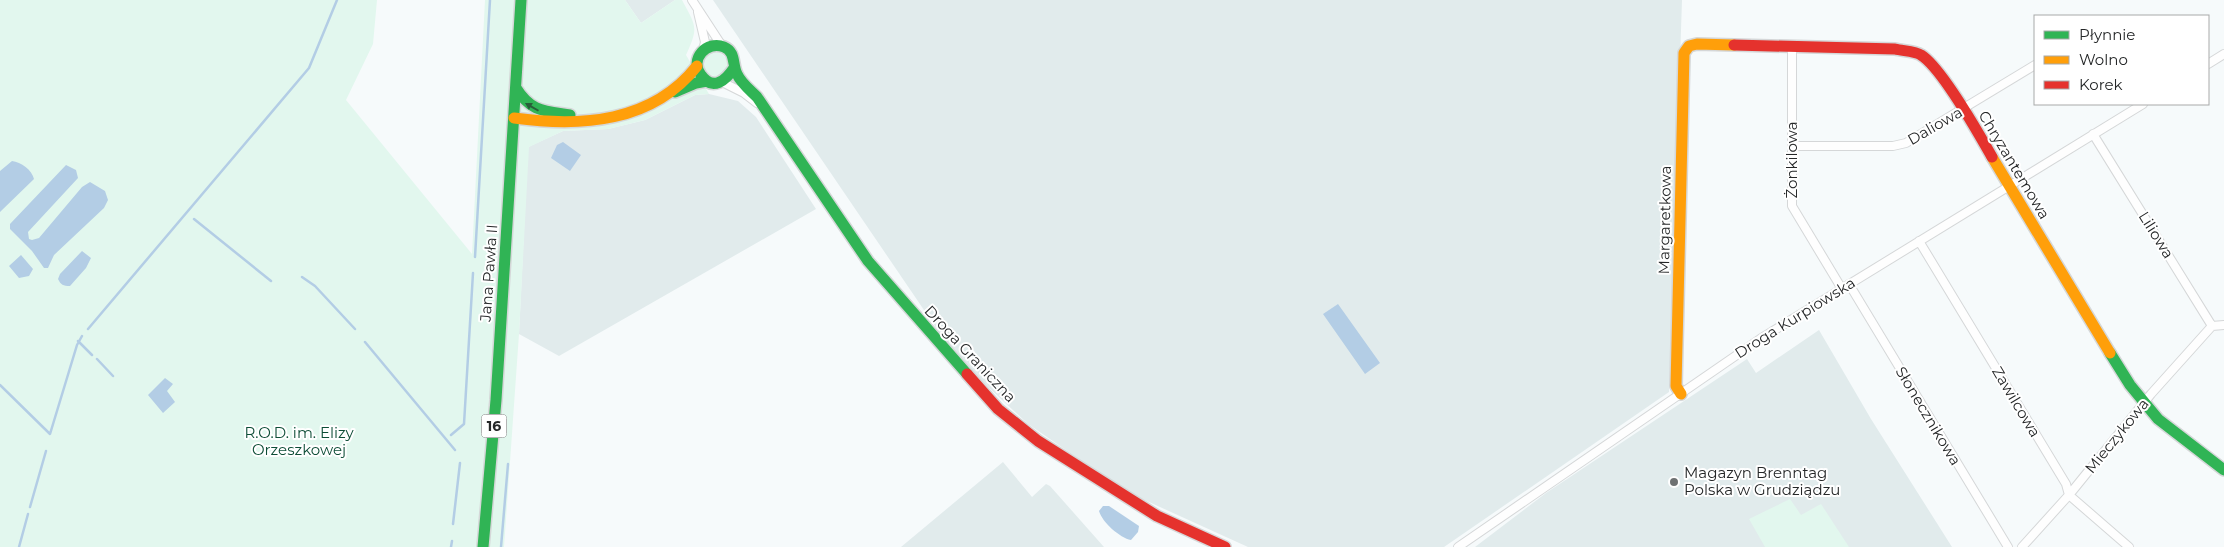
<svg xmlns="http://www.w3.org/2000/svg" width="2224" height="547" font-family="Montserrat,sans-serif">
  <rect width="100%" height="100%" fill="#f6fafb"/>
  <path fill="#e1ebec" d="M625,0H675L641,23Z
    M713,0H1682L1669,392L1444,547H1248L1127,492L1028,424L986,385L941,335Z
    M709,94L738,101L756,117L816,209L559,356L519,334L528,147L563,131L608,129L645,120L695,95Z
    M1819,330L1871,419L1952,547H1475L1546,493L1747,359L1756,373Z
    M1003,462L1032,497L1046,484L1050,486L1104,547H901Z"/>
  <path fill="#e2f7ee" d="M0,0H377L373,44L346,100L472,254L485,0H625L641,23L675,0H682C696,26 699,27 686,55L709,94L695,95L645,120L608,129L563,131L529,147L519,334L504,547H0Z
    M703 64a12 12 0 1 1 24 0a12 12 0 1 1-24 0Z
    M1790,499L1801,515L1821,504L1849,547H1765L1749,519Z"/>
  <path fill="#b3cde5" d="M563,142L581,155L570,171L551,158L557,145Z
    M12,161C21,162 32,170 34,179L0,212V171Z
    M66,165L76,170L78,178L28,232L29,239L32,240L39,238L82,187L90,182L105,191L108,200L104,208L54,255L48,268H44L32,251L10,229V224Z
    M82,251L91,258L86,268L70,286C63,286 61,285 58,279L60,274Z
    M21,255L33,269L29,276L19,278L9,266Z
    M1338,304L1380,363L1365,374L1323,314Z
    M165,378L173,384L167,391L175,402L163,413L148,395Z
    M1103,506H1109L1139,526L1138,532L1131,540C1120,538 1102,522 1099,511Z"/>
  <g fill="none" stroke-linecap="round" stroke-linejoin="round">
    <path stroke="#b3cde5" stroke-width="2.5" d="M194,219L271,281
      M475,257L490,0
      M302,277L315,286L355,329
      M88,329L309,68L337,0
      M78,341L92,355
      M365,342L455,450
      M97,359L113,376
      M0,385L50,434L77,345L82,336
      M451,435L464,424L473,273
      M30,507L46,451
      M453,524L460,463
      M19,547L28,514
      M451,547L452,541
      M501,547L508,464"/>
    <g stroke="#d5d7d8" stroke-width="10">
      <path id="street" d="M692,0L722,46
        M698,12L705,42L703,50
        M1792,47V206L1842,289
        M2208,64L2224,54
        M722,82L744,93L757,103
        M2093,134L2212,326
        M1793,146H1893L1906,143L2035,65
        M1919,241L2066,484L2069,495L2129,547
        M1849,284L2008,547
        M2212,326L2224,325
        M1458,547L1760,339L2143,104
        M2022,547L2069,495L2151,394L2212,326"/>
    </g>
    <g stroke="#d5d7d8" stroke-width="14">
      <path id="fast" d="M734,68C726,80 713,92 701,75C689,59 707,40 724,47C736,52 732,64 737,74C741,83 750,90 757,97L868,261L967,374
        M516,88C531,112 544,111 570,115
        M675,92L696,83L707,81
        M2110,353L2130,385L2158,419L2224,470
        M483,547L496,400L521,0"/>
    </g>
    <g stroke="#d5d7d8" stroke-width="14">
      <path id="slow" d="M514,118C581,127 652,123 697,66
        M1992,157L2110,353
        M1681,394L1676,386L1684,53L1689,46L1697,44L1734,45"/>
    </g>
    <g stroke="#d5d7d8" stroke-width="14">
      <path id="jam" d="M1734,45L1895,49C1903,51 1915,51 1921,55C1942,68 1979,134 1992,157
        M967,374L998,409L1038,441L1157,516L1225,547"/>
    </g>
    <use href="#street" stroke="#fefefe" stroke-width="8"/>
    <use href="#fast" stroke="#30b455" stroke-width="11"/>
    <use href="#slow" stroke="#ff9f0a" stroke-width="11"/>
    <use href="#jam" stroke="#e5322d" stroke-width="11"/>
  </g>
  <defs><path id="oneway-solid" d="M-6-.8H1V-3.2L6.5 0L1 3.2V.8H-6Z" transform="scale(1.25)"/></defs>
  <use fill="#295f3a" href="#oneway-solid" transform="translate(532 107) rotate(-150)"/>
  <circle fill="#6e7172" stroke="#fff" stroke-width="2" cx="1674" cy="482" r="5"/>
  <g text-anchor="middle" stroke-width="4" stroke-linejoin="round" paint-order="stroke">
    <rect fill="#fff" stroke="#666868" stroke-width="1" x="481.5" y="414.5" width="25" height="23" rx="4"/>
    <g font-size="14" font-weight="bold" fill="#252728">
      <text x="494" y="431">16</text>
    </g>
    <g font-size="15" fill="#252728" stroke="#fff">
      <text transform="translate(1935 126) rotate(-30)" y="5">Daliowa</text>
      <text transform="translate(1792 160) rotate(-90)" y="5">Żonkilowa</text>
      <text transform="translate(2014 165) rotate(59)" y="5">Chryzantemowa</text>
      <text transform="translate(1665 220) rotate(-89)" y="5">Margaretkowa</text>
      <text transform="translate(2156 235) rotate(58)" y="5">Liliowa</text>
      <text transform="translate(489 273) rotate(-86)" y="5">Jana Pawła II</text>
      <text transform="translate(1795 318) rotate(-32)" y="5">Droga Kurpiowska</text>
      <text transform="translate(970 354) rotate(47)" y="5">Droga Graniczna</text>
      <text transform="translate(2016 402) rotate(59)" y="5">Zawilcowa</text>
      <text transform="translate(1928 416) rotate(59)" y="5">Słonecznikowa</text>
      <text transform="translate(2117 436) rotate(-51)" y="5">Mieczykowa</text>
    </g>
    <g font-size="15" fill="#0d4d36" stroke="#fff">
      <text x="299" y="438">R.O.D. im. Elizy<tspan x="299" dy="17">Orzeszkowej</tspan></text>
    </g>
    <g font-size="15" fill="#252728" stroke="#fff" text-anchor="start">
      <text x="1684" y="478">Magazyn Brenntag<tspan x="1684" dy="17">Polska w Grudziądzu</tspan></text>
    </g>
  </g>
  <rect x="2034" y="15" width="175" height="90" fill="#ffffff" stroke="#a8a9a9"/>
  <rect x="2044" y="31" width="25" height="8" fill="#30b455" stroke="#a8a9a9"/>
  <text x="2079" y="40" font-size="15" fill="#252728">Płynnie</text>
  <rect x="2044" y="56" width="25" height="8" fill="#ff9f0a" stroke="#a8a9a9"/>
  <text x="2079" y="65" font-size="15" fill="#252728">Wolno</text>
  <rect x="2044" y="81" width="25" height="8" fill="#e5322d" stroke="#a8a9a9"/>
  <text x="2079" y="90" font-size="15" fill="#252728">Korek</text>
</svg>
